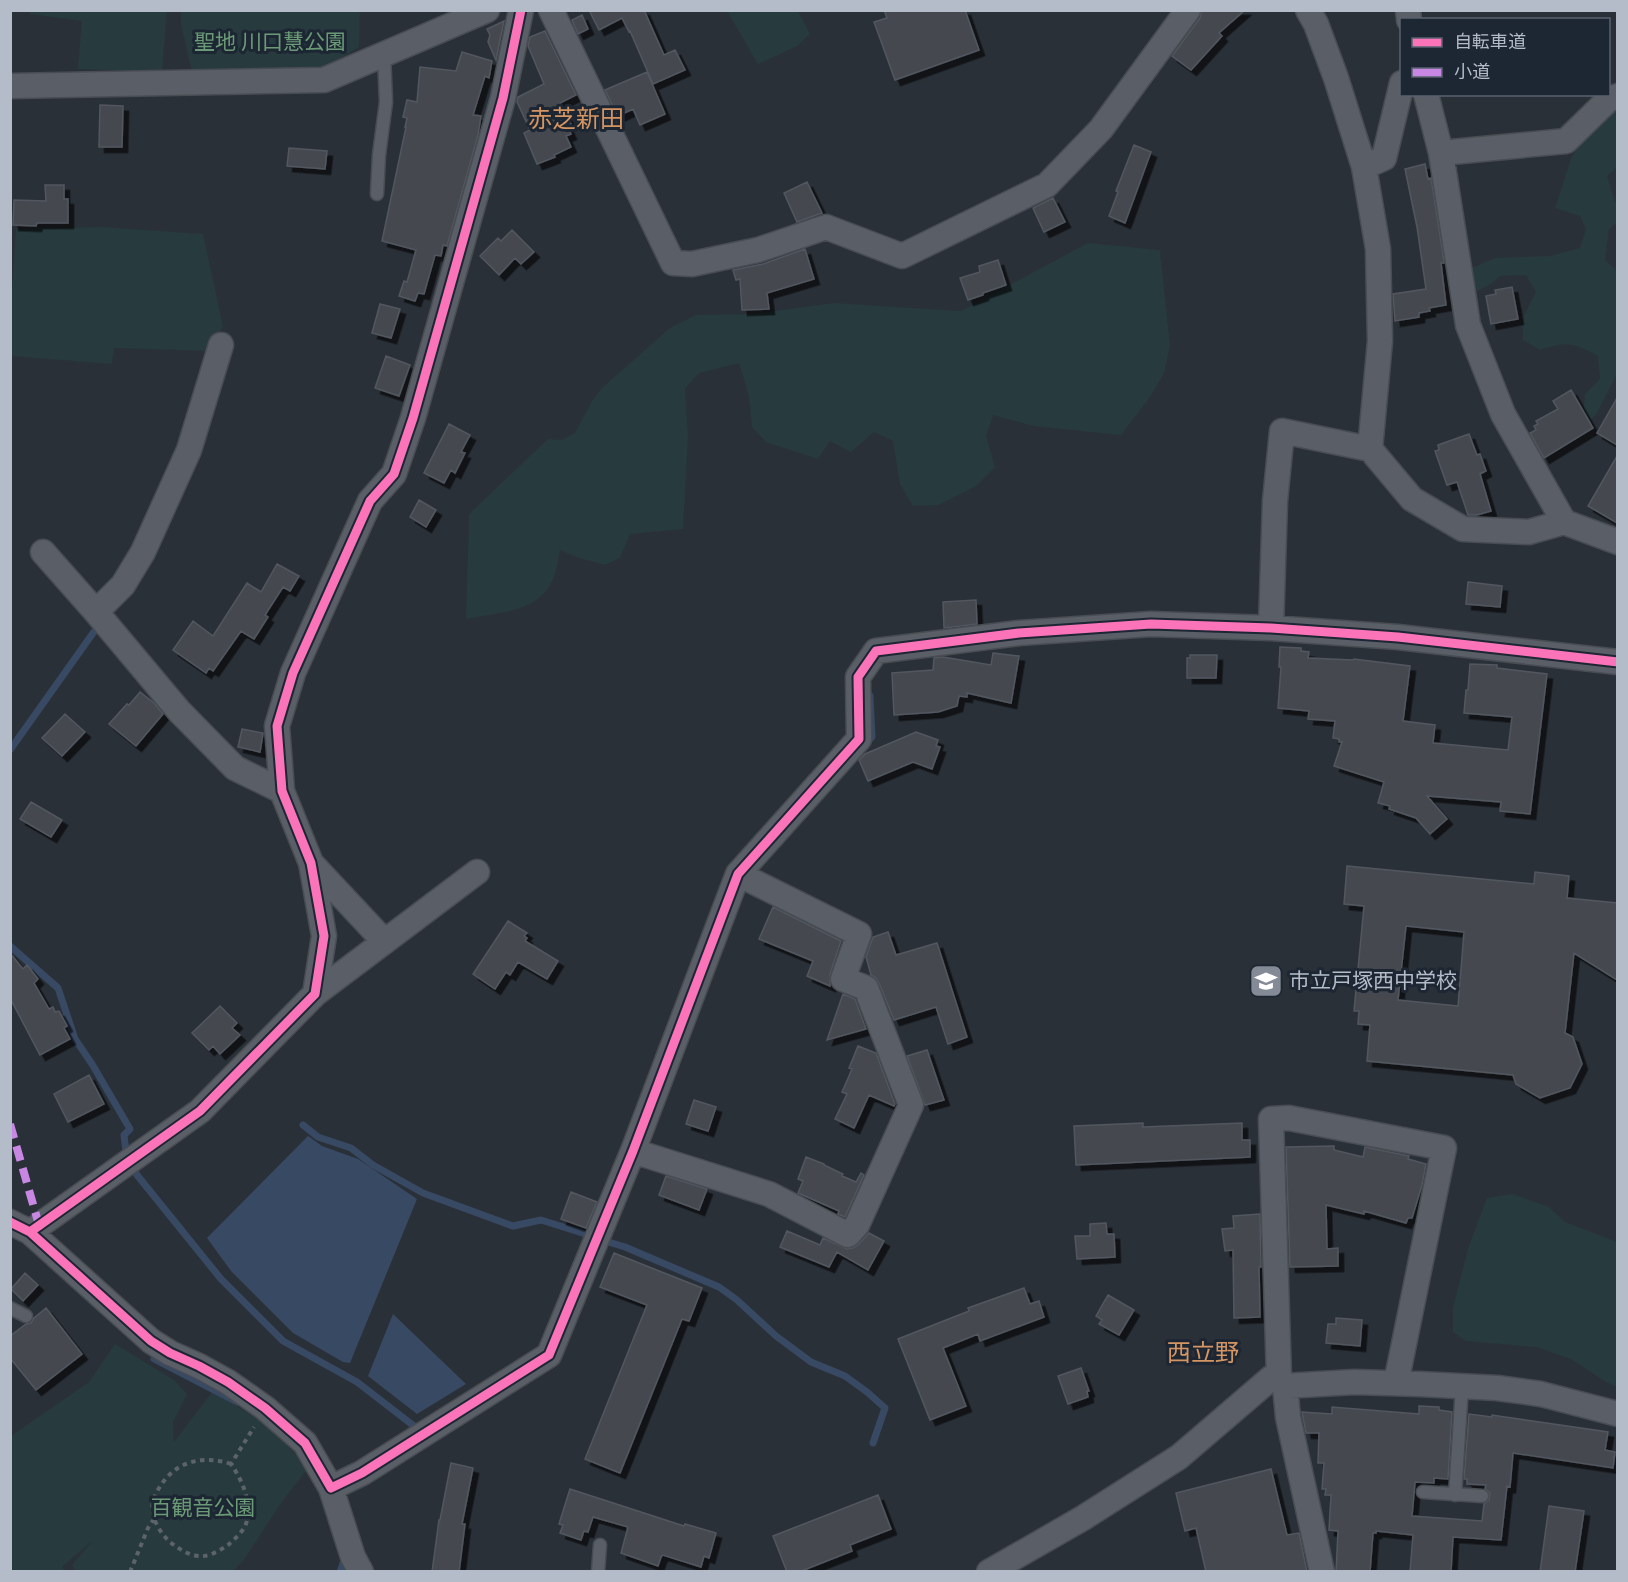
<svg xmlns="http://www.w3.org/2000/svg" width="1628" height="1582" font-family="Karla,'Noto Sans JP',sans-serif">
  <defs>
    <filter id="shadow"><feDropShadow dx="5.5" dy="5.5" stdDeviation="0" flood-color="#0009"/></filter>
  </defs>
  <rect width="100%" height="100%" fill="#2a3038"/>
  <path fill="#273a3e" d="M30,10L167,11L162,72L78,69L82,21L30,14Z
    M181,11H360L359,47L315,73L192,72L181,24Z
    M727,11H798L810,34L797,46L758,64Z
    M1617,107V167L1607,176L1614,199L1617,204V222L1609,229L1605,260L1617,271V374L1597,413L1587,424L1583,422L1585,394L1600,379L1598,356C1575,343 1566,341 1540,350L1523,340V317L1536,292L1526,275L1500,276L1491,284L1477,291L1470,269L1495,258L1550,256L1580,248L1586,229L1580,216L1555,208L1572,156L1592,129Z
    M101,227L203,234L223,326L210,351L114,348L112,364L11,356V304L16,229Z
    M1088,243L1160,250L1170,346L1164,373L1150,397L1121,435L1033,426L993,415L986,436L995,467L976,486L938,505L913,506L900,484L893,441L874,432L851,452L830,441L818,459L766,442L752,427L749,396L739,363L699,373L685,389L688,438L683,529L630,534L620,558L605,565L579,558L560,550C558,558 557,568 554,577C540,613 500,612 466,619L469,514L548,439L562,440L575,433L592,401L602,388L670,328L696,315L752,314L834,303L961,311Z
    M1513,1194L1549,1207L1565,1222L1617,1242V1387L1606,1382L1571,1359L1536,1347L1466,1341L1453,1332V1307L1469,1246L1487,1198Z
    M115,1344L174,1380L187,1394L173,1422L174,1442L213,1391L265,1424L309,1467L281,1503L244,1560L233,1571H76L72,1565L93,1540L62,1567L65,1571L11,1572V1436L89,1382Z"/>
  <path fill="#384963" d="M308,1136L322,1146L358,1159L417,1199L350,1363L343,1362L293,1333L231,1271L207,1238Z
    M393,1314L466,1384L417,1414L368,1376Z"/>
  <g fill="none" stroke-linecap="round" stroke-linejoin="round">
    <path stroke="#384963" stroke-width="7" d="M866,743L872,737L870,696
      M10,750L98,626
      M10,946L58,988L75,1039L92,1064L130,1129L124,1135L126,1152L137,1175L221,1279L283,1341L357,1382L414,1426
      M303,1125L318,1137L351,1148L373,1165L423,1193L513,1226L541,1220L592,1236
      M602,1240L625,1247L719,1287L737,1300L776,1336L811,1362L845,1376L867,1392L885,1408L873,1443
      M154,1359L237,1402
      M340,1572L344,1560L343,1555"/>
  </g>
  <path fill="#444950" stroke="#52575f" stroke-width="1.5" fill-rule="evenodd" filter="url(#shadow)" d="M589,10H644L664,55L675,50L685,70L653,84L630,31L629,32L622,18L599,30Z
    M884,10H965L979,50L895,80L874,22L887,18Z
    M1202,10H1245L1219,33L1222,36L1191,70L1172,56L1200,18Z
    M582,15L588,29L578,34L572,20Z
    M504,21L496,60L488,42L490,35L487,29Z
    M545,31L576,95L560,103L571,124L567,125L571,134L566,136L571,147L554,155L555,157L537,164L524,133L530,130L517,102L518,97L544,84L528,46L530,37Z
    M462,52L492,61L489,78L485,76L473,115L481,116L478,135L447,246L443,245L441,256L435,255L424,294L418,293L415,301L399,296L404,281L407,282L416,250L382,241L406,127H405L407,118L403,117L407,100L417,102L420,67L456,71Z
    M647,72L665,114L640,125L633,109L618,116L605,90Z
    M100,105L123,106L122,147H99Z
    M1134,145L1151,152L1125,223L1109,216L1118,192L1116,191Z
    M289,148L327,151L325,169L287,166Z
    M1425,164L1428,179L1431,178L1444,261V263H1441L1446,305L1429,308L1430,311L1419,313V317L1395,321L1393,294L1426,289L1417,227L1405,169Z
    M807,182L822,213L797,222L784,193Z
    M45,185H64V199H68V223H37L36,226L13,225L14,200L46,201Z
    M1053,198L1065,222L1044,232L1033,208Z
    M512,230L534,252L521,264L515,258L499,275L480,256L498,238L501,241Z
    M805,249L814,279L767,293L769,309L742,310L740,279L736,280L733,270L763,264Z
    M998,260L1006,285L983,293V295L968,300L960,278L980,272L979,266Z
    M1512,287L1518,319L1491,324L1486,296L1496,294L1495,290Z
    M380,304L400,309L391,338L372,333Z
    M386,356L410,365L399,396L375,388Z
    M1571,390L1593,428L1544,458L1530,433L1536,430L1534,426L1538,424L1536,421L1558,409L1553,401Z
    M1617,398V445L1597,433Z
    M449,424L470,435L461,452L465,453L455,473L451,470L444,483L424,473Z
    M1469,434L1477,455L1480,454L1486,471L1480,474L1491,511L1477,515H1468L1457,482L1447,485L1435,451L1439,450L1438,445Z
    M1617,456V523L1588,506Z
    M419,500L436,510L426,527L410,517Z
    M277,564L299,576L290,591L283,587L265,615L268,617L254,639L241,631L213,671L209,668L206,673L173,650L193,621L213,636L247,583L261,592Z
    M1468,582L1502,586L1500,607L1466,604Z
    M976,600L977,624L944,628L943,602Z
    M1280,647L1301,648V651L1309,652L1308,658L1353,660L1354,659L1410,666L1403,721L1435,725L1433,743L1508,750L1512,717L1464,713L1466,690H1468L1470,664L1497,665V668L1547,674L1530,814L1500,811L1501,802L1427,796L1447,819L1430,834L1416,818L1389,809L1390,806L1378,803L1384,782L1334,766L1342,742H1339V739L1333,738L1335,721L1308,719L1309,711L1278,708L1281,667H1279Z
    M993,653L1019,656L1011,703L967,693V697L959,696L957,706L938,712L894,715L892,673L933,670L934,658L943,657L991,665Z
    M1190,655H1217L1216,678H1187V658H1190Z
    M140,692L154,703L163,714L136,746L109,724L127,704L129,705Z
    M65,714L85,732L62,756L42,738Z
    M242,729L263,733L260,752L238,747Z
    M916,732L938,740L936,746L940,747L932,769L913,762L868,781L859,760L865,754Z
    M31,802L62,820L51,837L20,819Z
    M1347,866L1534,884L1535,872L1569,876L1567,898L1617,903V980L1574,953L1565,1033L1573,1037L1582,1064L1570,1088L1540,1098L1516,1084L1513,1075L1367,1061L1370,1025L1358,1024L1359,1011H1354L1364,906L1344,904ZM1406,926L1464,932L1458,1006L1398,1000Z
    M773,907L841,941L830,974V986L807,976L813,961L759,939Z
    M508,921L527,933L524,936L527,938L525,941L558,961L547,979L518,962L510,975L506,972L495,989L473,974Z
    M888,932L896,955L937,943L967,1037L948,1044L936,1007L894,1020L879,983L876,978L871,975L866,957L873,937Z
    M10,953L23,969L27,965L38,979L34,983L49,1009L53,1007L55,1012L59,1011L67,1026L64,1028L70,1039L40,1055L10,998Z
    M843,994L855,999L866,1029L827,1040Z
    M220,1006L237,1023L232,1028L240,1035L220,1054L213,1046L209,1050L192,1033Z
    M858,1046L876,1053L895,1104L894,1106L869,1095L854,1128L835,1119L847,1094L842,1092L852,1069L849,1068Z
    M927,1050L944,1100L925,1105L907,1056Z
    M89,1075L104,1104L68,1122L54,1094Z
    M694,1100L716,1107L708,1131L686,1124Z
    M1143,1123V1127L1242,1123V1140H1250V1157L1076,1165L1074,1126Z
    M1334,1146V1150L1363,1157L1365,1147L1409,1156L1408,1159L1426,1164L1422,1185L1412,1218H1408L1406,1223L1364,1211V1214L1326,1205L1327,1249L1338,1248V1266L1290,1267L1286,1147Z
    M806,1157L824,1164V1165L843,1174L842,1176L856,1182L861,1173L864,1175L845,1217L838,1214L839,1211L798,1193L803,1181L798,1179Z
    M666,1176L707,1189L699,1210L659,1195Z
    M571,1192L597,1202L586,1228L561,1219Z
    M1260,1214L1261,1267H1259L1260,1317L1234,1318L1233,1250L1225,1251L1222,1229L1234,1228L1233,1216Z
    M1106,1223L1107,1234H1114L1115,1257L1077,1259L1075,1236H1090V1224Z
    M787,1231L820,1245L823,1238L847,1249L853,1248L858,1245L869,1233L884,1241L868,1270L837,1252L829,1267L780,1247Z
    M614,1253L702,1288L689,1321L682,1319L620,1473L585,1459L647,1305L600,1287Z
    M25,1273L38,1285L23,1301L11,1289Z
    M1024,1288L1030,1304L1039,1301L1044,1317L980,1341L978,1334L943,1348L966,1406L930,1420L898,1339L969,1311L968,1308Z
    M1108,1295L1134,1310L1119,1335L1099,1324L1102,1320L1096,1316Z
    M46,1308L82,1354L36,1390L10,1358V1336L26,1324L31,1323L34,1318Z
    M1336,1318L1362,1320L1360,1346L1326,1343L1328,1324H1336Z
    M1081,1368L1089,1391H1087L1088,1397L1068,1404L1058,1376Z
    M1419,1406L1439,1407V1410L1452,1412L1448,1479L1434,1478V1483L1415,1482L1412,1516L1482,1521L1484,1504L1489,1500L1490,1493L1485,1489L1486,1485L1467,1484V1479H1464L1469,1414L1492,1417V1415L1608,1432L1605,1450L1615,1452L1613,1468L1513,1453L1510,1487L1507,1486L1501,1540L1453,1537L1451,1572H1410L1413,1535L1376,1531V1533H1373L1370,1572H1336L1338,1531L1329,1530L1331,1495H1325L1326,1489H1322L1324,1463H1318L1319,1433H1306L1302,1412L1332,1414V1407L1419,1414Z
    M451,1463L473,1468L462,1524H465L459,1572H432L439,1520H440Z
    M1271,1469L1287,1535L1299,1533L1307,1572H1206L1196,1528L1185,1531L1176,1493Z
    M570,1489L684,1526L685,1524L716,1533L709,1558L704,1556L701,1567L663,1555L661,1557L658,1566L621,1553L628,1527L593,1517L588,1532L584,1531L581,1540L560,1533L563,1525L559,1524Z
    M878,1495L891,1529L850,1545L852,1551L799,1572H787L773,1536Z
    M1549,1506L1584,1511L1575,1572H1540Z"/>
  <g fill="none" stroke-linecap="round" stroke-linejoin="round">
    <g stroke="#484c53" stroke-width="15">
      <path id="service" d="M377,194L379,155L386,102L384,55
        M10,1308L26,1316
        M1423,1492L1482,1496
        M1455,1495L1462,1387
        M598,1572L600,1545"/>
    </g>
    <g stroke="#484c53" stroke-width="27">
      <path id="minor" d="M551,10L673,263L692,264L758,250L826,227L902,256L1047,185L1101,129L1188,10
        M1308,10L1316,24L1336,78L1364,167L1378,249L1380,341L1370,449L1412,499L1463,529L1529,532L1564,522
        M1408,10L1409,20
        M10,86L324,80L487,10
        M1426,94L1441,153L1468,325L1503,414L1564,522L1618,542
        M1441,153L1566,141L1608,100L1618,96
        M1364,167L1384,158L1402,83
        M43,552L96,612L179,711L235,768L282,791
        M96,612L123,585L143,552L189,450L221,345
        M1271,628L1275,501L1282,431L1370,449
        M311,863L384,941
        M315,994L477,872
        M633,1151L769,1194L848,1235L857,1225L911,1105L866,988L843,979L859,934L738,874
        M10,1222L30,1232L151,1341L170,1353L199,1366L228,1382L265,1408L305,1443L331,1488L362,1473L549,1355L633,1151L738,874L859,739L858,677L876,651L1019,633L1151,624L1271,628L1398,637L1618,662
        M30,1232L200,1111L315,994L324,936L311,863L282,791L277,726L293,673L370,501L394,474L413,418L503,98L521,10
        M1279,1378L1271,1119L1289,1118L1444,1148L1396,1383
        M1285,1386L1288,1417L1322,1572
        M331,1488L353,1557L361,1572
        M989,1572L1083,1518L1179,1457L1271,1378H1279L1285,1386L1354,1382L1419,1384L1497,1388L1541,1394L1618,1414"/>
    </g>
    <path stroke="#5d636a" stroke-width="4" stroke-dasharray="4.5 4.5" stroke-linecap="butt" d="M231,1464C216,1459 201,1458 186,1464C171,1469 158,1486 153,1501C149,1518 163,1539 177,1547C184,1552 194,1557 203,1556C211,1556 222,1549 228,1545C235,1539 246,1529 247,1520C251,1500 242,1480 231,1464L254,1427
      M130,1572L148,1528L154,1519"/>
    <use href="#service" stroke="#5a5e66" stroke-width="12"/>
    <use href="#minor" stroke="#5a5e66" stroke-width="24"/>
    <path stroke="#c787e3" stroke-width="8" stroke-dasharray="15 8" stroke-linecap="butt" d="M10,1124L39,1225"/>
    <g stroke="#1d2633" stroke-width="13">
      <path id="cycleway" d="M10,1222L30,1232L151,1341L170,1353L199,1366L228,1382L265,1408L305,1443L331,1488L362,1473L549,1355L633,1151L738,874L859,739L858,677L876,651L1019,633L1151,624L1271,628L1398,637L1618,662
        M30,1232L200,1111L315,994L324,936L311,863L282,791L277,726L293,673L370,501L394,474L413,418L503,98L521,10"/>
    </g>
    <use href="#cycleway" stroke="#fb73b8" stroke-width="9"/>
  </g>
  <defs>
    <g id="school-square" transform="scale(1.725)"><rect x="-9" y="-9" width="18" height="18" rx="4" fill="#848b96" stroke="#1d2633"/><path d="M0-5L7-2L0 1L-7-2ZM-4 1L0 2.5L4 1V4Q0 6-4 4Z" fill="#fff"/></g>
  </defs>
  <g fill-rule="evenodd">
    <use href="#school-square" x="1266" y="981"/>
  </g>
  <g text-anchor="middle" stroke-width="6" stroke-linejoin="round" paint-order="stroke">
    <g font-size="21" fill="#6b9a76" stroke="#1d2633">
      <text x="270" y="49">聖地 川口慧公園</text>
      <text x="203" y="1515">百観音公園</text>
    </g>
    <g font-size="21" fill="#b4bcc9" stroke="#1d2633" text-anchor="start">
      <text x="1289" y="988">市立戸塚西中学校</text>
    </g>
    <g font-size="24" fill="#d59563" stroke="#1d2633">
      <text x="576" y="127">赤芝新田</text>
      <text x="1203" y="1361">西立野</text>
    </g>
  </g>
  <rect width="1628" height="1582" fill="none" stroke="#b4bcc9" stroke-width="24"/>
  <rect x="1400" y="18" width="210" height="78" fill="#1d2633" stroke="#59626f" stroke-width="1.5"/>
  <rect x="1412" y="38" width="30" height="9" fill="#fb73b8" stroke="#59626f" stroke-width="1.5"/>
  <text x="1454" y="48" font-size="18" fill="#b4bcc9">自転車道</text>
  <rect x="1412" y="68" width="30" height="9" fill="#c787e3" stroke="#59626f" stroke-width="1.5"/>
  <text x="1454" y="78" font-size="18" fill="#b4bcc9">小道</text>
</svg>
